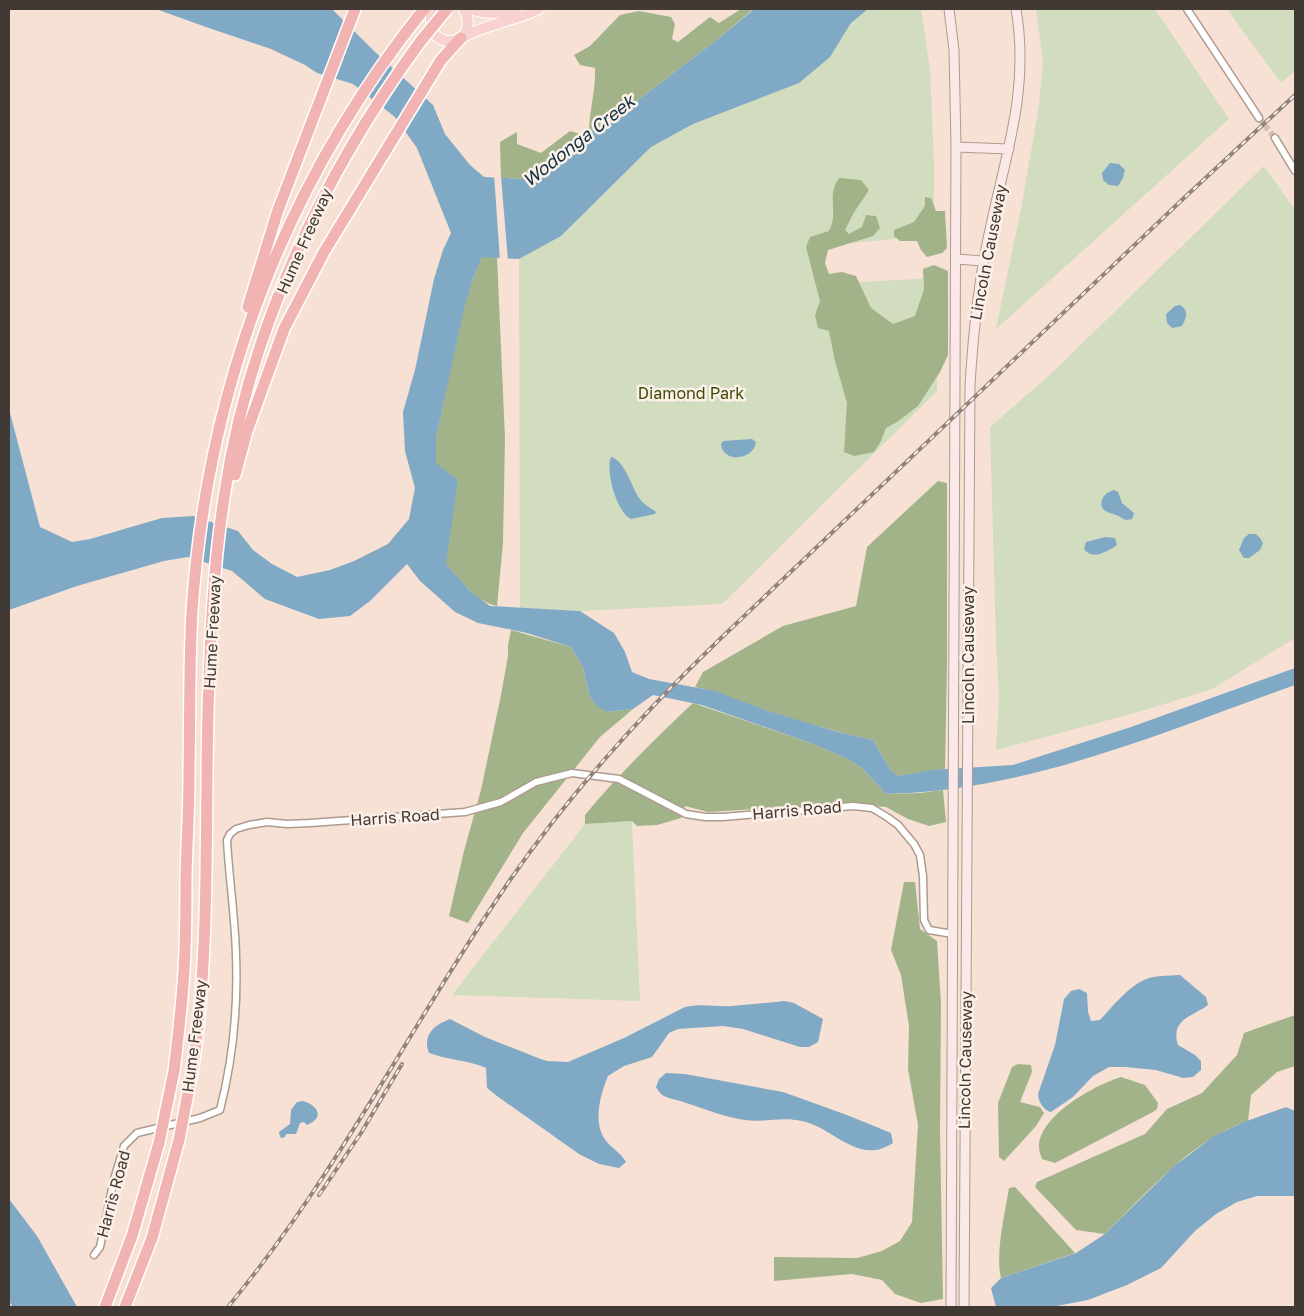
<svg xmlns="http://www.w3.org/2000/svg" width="1304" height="1316" font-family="'Golos Text',sans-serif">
  <rect width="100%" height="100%" fill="#f6e1d4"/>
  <path fill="#d1ddbe" d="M868,9H921L930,69L934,166V235L812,247L824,284L935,278L937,391L722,604L580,611L520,608L519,259L561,236L651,147L693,124L830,57L851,23Z
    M1036,9H1155L1229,119L996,329L1021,209L1039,105L1043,62Z
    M1227,9H1295V71L1281,83Z
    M1264,166L1295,210V638L1212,689L1142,711L996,750L999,698L996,641L990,427L1055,370Z
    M632,821L640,1001L452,995L585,824Z"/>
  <path fill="#a3b389" d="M741,9L752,10L718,39L612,120L589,133C589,111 596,90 595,68L580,65L574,55L590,46L620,15L639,11L671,17L675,24L672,39L678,42L710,17L719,23Z
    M570,131L584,135L566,146L539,170L523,179L501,178L500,142L517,132V144L541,153Z
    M839,178L861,180L869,190L853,214L845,230L849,234L862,227L866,215L876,216L880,228L873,236L828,250L825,263L829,274L842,272L856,276L871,308L893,324L915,316L924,289L923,269L934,265L948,271V355L940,372L918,406L897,422L886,428L881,441L874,452L854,456L844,452L847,403L835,361L829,331L818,328L815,315L820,301L806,247L810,237L829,231C839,213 826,196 839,178Z
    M925,197L931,198L936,211H945L947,248L942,253L927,257L921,250L917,241H900L894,236V230L914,222L925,206Z
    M482,256L497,257L505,438L503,543L497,606C475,601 460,580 445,563L449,535L436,463V438L463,309L473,278Z
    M938,481L947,483V667L945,769L899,776L891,771L873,740C837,732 800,722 765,710C741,702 719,692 695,687L703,672L783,626L856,606L867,547Z
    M511,630L571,647L583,668L590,697L607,712L633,709L600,737L523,833L468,923L449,916L464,851L481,790L501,695L508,656V645Z
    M693,703L808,742L848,759L863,769L886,794L920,793L943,790L946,822L929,826L908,819L886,807L839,804L708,812L685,806L681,818L657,825L637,826L632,821L585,824V815C618,775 655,739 693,703Z
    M904,882H915L920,929L937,941L941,1004L940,1131L943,1299L921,1303L895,1294L882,1280L852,1274L774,1281V1257L857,1258L882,1251L900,1241L912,1222L918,1125L908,1069L909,1026L901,975L891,950Z
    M1295,1015V1066L1277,1072L1251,1095L1248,1121C1192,1139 1146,1194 1105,1234L1076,1230L1035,1187L1037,1182L1145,1134L1167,1109L1202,1093L1237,1055L1244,1033Z
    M1018,1064L1031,1065L1032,1072L1020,1102L1040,1107L1044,1113L1036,1126L1004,1161L999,1157L998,1103L1012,1067Z
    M1121,1077L1145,1085L1158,1103L1157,1109L1153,1112L1055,1163L1042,1159C1041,1156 1039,1151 1039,1148C1038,1116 1095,1085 1121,1077Z
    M1015,1187L1075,1253L1001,1278C995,1254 1005,1213 1009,1188Z"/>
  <path fill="#80a9c6" d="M156,9H332L374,51L433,105L445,134L470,165L484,177L523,179L539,170L566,146L612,120L718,39L754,9H868L851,23L830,57L799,83L693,124L651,147L561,236L519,259L482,257L473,278L464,309L436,438V463L458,480L446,564L469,590L490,606L580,611L614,633L625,652L632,672L649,679L715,691L765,710L834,731L873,740L891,771L899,776L932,770L1013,765L1131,727L1295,668V685C1163,732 1029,791 886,794L863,769L848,759L808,742L702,705L653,695L633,709L607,712L597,706L590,697L583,668L571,647L527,633L478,623L455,612L420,581L407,564L370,601L350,616L319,619L265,599L232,571L188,557L164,561L77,586L9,610V409L40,527L72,542L90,539L162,518L193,516L238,531L253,550L272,564L297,577L330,570L354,561L388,544L409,519L415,488L405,451L403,412L415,370L434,279L443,250L451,233L417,148L395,117L353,84L317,73L305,65L271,49L206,27Z
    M1110,163L1119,164L1125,170L1123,178L1118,186L1109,185L1103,180L1102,173Z
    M1180,305C1190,311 1186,318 1182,326L1172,328L1167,323L1166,314L1175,306Z
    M752,439L756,442C754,460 723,464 721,444L723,441Z
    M611,457C625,460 632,489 640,499C643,504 651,508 656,512L655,514L631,519C617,513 605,471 611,457Z
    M1114,490L1118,492L1122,503L1134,513L1132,519L1126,520C1123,519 1119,516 1116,515C1108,512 1099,511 1102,500C1104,494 1108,492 1114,490Z
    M1249,534H1256L1260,538L1263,543L1260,550L1249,558H1244L1239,550L1244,538Z
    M1105,537L1115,538L1117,545C1108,551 1092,561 1084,549L1086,542Z
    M1180,975L1206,997L1208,1005C1192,1017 1170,1019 1178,1045L1195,1055L1201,1061V1070L1193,1077L1183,1078L1156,1070L1125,1067H1109L1093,1076L1073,1097L1051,1112C1044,1111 1038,1101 1038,1094L1055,1045L1064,999L1071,991L1079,989L1087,993L1088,1012L1091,1021L1100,1020C1112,1007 1128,987 1144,980C1154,975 1168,976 1180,975Z
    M784,1001L794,1003L823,1019L818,1042L809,1047H800L743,1029L723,1026L678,1029L669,1033L652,1057L624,1066L608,1076C600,1095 592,1125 607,1142C614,1150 621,1153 626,1162L619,1168L599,1164L579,1154L497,1096L487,1088L486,1068C468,1060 448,1060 429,1053C422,1035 434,1025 450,1019L485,1037L538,1058L547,1061L568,1062L624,1038L685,1007C701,1003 716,1007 732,1006C750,1004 767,1003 784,1001Z
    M666,1073L685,1074L783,1092L847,1115L891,1133L893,1143C858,1166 835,1128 802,1121C781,1116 764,1123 745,1120C725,1117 705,1109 686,1103C679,1100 670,1099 664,1096C660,1094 658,1090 656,1087L659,1079Z
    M303,1101C318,1105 325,1118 307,1125L304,1122L300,1123L296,1134H286L285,1137L282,1138L280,1137L279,1132L290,1124L291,1110L297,1102Z
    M1286,1107L1295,1111V1196H1257L1237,1202L1216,1214L1195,1231L1161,1268L1127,1285L1088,1300L1051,1307H996L991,1288L1001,1278L1076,1253L1105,1234L1173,1167L1214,1136L1244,1122Z
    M9,1199L37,1236L77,1307H13L9,1301Z"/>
  <path fill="#f6e1d4" d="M494,175L501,176L508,261L500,260Z"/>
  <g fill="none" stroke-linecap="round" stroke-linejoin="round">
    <path stroke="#d2bfb4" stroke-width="6" stroke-dasharray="6 3" stroke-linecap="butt" d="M1259,118L1275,138"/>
    <g stroke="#ae9b8f" stroke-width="9">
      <path id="minor" d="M1187,9L1259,118
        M1275,138L1295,171
        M94,1255L100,1247L114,1179L124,1146L137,1133L200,1118L220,1110C233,1059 238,1007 236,955C235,916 229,878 227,840L230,834L236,829L249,825L267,822L287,824L310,823L465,812L501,802L536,782L572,773L619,779L686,814L705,817H723L853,806L872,808L887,817L898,825L914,844L920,855L923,876L924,920L929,930L953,934"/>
    </g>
    <g stroke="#ae9b8f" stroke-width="11">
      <path id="secondary" d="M949,9L954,50L956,147L951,1307
        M956,147L1009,149
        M956,259L983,261
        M964,1307L970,386C973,334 978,285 989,234C1005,156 1030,91 1016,9"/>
    </g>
    <g stroke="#fff" stroke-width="12">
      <path id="primary" d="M435,9L431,16V29C445,54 479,37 464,9
        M472,9C487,15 501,14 516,9
        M463,37C487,24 514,21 539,9"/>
    </g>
    <g stroke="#fff" stroke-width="14">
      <path id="motorway" d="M248,307L278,210L355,9
        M235,475L247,431L284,329L324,252L441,60L461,38
        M193,1067C210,950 205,831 208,712C210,641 213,569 224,498C248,332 322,176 420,42
        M174,1071C178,1038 182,1004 184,971C186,939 186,907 186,875C187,841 189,808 189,774C190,720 189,665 192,611C207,388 284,184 424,9
        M105,1307L132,1236L159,1143
        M125,1307L152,1238L179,1140"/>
    </g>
    <use href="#minor" stroke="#fff" stroke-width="6"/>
    <use href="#secondary" stroke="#fbe8e8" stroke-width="9"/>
    <use href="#primary" stroke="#f7d2d1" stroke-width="10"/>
    <use href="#motorway" stroke="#f1b4b3" stroke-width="11"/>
    <g stroke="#92847b" stroke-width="4">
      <path id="rail" d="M319,1195L361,1133L402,1064
        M228,1307C263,1264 296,1219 326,1172C388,1078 442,979 506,886C567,796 641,715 719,640L1184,198L1295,95"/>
    </g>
    <use href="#rail" stroke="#fdf0e8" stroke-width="2" stroke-dasharray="5.5" stroke-linecap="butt"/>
    <g stroke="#fff" stroke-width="14" stroke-linecap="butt">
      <path id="motorway-bridge" d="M420,42L447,9
        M179,1140L193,1067
        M159,1143L174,1071"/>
    </g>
    <use href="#motorway-bridge" stroke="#f1b4b3" stroke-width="11"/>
  </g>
  <g text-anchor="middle" stroke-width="5" stroke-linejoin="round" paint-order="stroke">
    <g font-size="16" fill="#413933" stroke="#fdf0e8">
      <text transform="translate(304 241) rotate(-66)" y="6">Hume Freeway</text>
      <text transform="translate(988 252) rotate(-79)" y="6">Lincoln Causeway</text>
      <text transform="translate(212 632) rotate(-87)" y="6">Hume Freeway</text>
      <text transform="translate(968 655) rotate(-90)" y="6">Lincoln Causeway</text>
      <text transform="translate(797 810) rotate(-5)" y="6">Harris Road</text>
      <text transform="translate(395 817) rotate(-4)" y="6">Harris Road</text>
      <text transform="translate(194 1036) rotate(-83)" y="6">Hume Freeway</text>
      <text transform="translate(965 1060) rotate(-89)" y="6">Lincoln Causeway</text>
      <text transform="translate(113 1194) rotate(-75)" y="6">Harris Road</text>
    </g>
    <g font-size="16" fill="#3a4d09" stroke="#fdf0e8">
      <text x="691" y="399">Diamond Park</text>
    </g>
    <g font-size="18" font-style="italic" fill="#0d3045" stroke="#fdf0e8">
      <text transform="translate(579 141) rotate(-38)" y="6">Wodonga Creek</text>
    </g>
  </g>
  <rect width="1304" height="1316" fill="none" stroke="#413933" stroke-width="20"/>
</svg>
